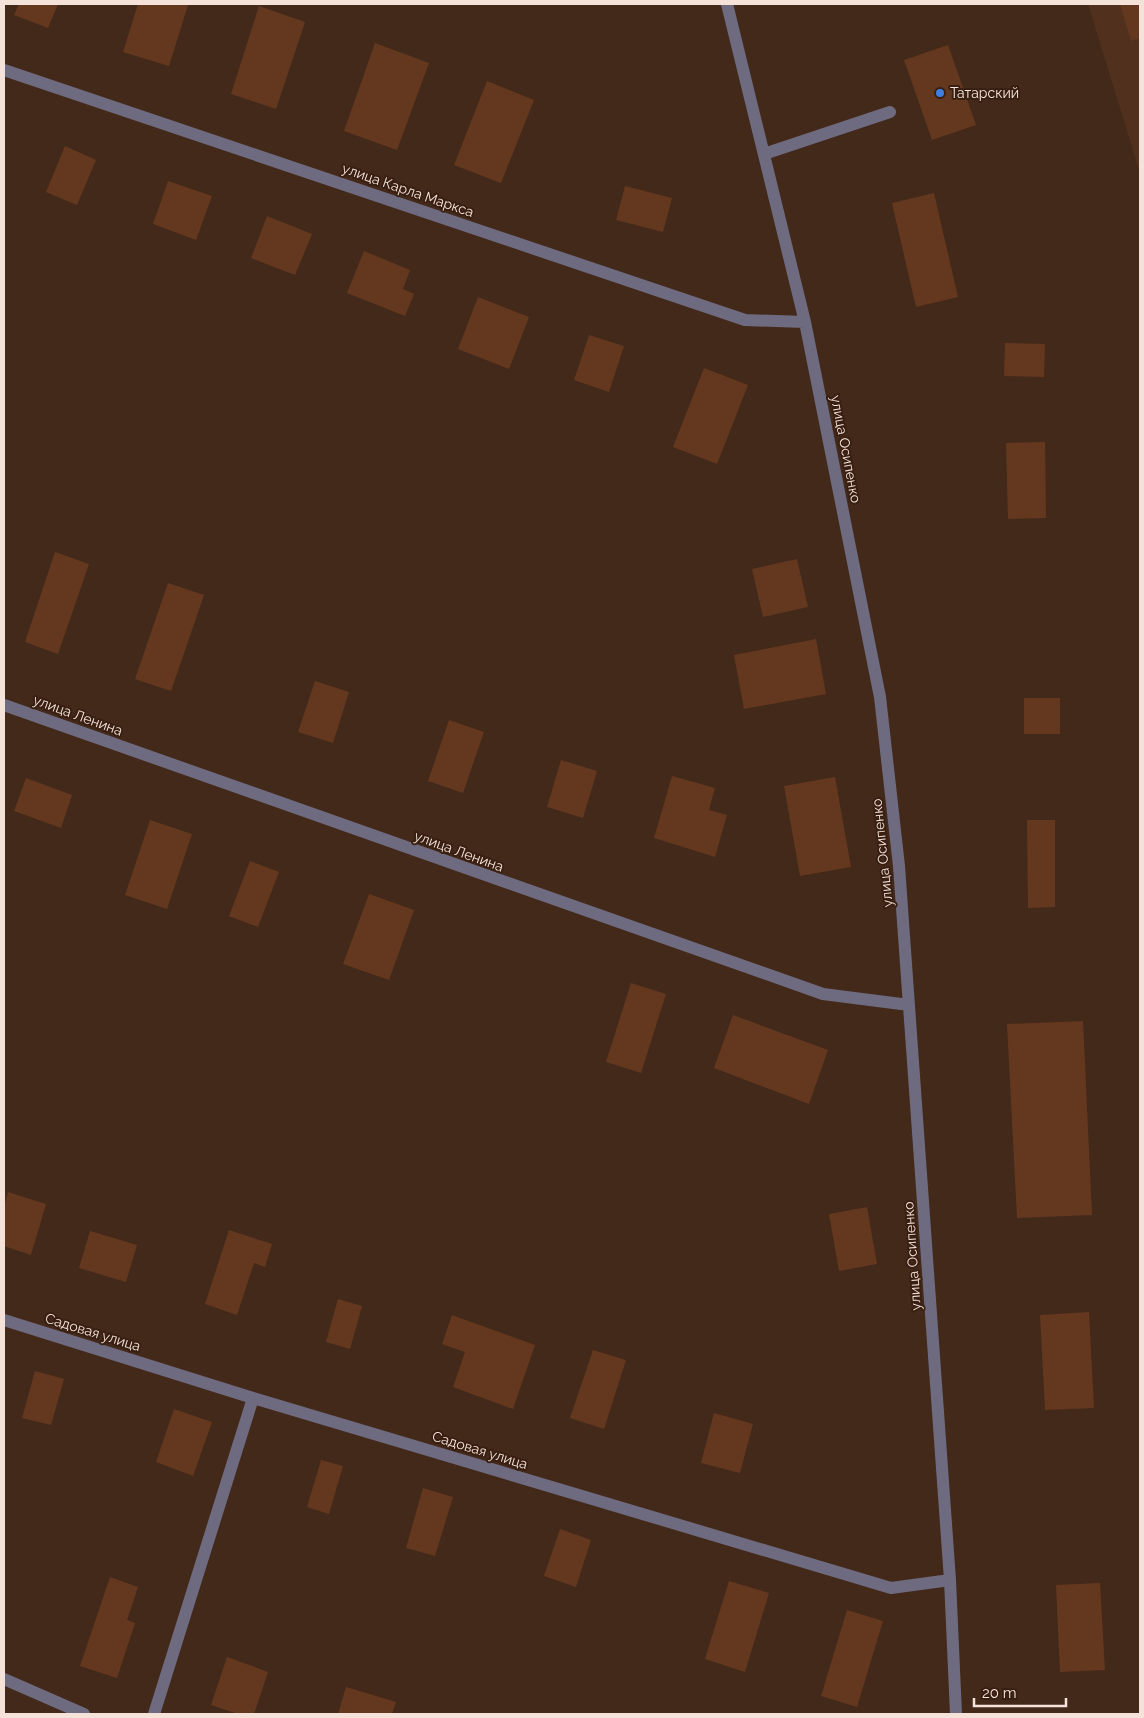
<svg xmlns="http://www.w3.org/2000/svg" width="1144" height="1718" font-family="Raleway,sans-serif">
  <rect width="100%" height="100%" fill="#43291a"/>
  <path fill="#51301e" d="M1088,4H1140V173Z"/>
  <path fill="#64381f" d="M19,4H58L48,28L14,15Z
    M138,4L188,5L169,66L123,52Z
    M1120,4H1140V38L1131,41Z
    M259,6L305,22L276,109L231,94Z
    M375,43L429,63L397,150L344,131Z
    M948,45L976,125L932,140L904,60Z
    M487,81L534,100L501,183L454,165Z
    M65,146L96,160L77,205L46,192Z
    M168,181L212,196L196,240L153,224Z
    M625,186L672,198L663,232L616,220Z
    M934,193L958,297L916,307L892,203Z
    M267,216L312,234L295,275L251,258Z
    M364,251L410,270L403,289L414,294L405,316L347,293Z
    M478,297L529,317L509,369L458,349Z
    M589,335L624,346L609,392L574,380Z
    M1005,343L1045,344L1044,377L1004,376Z
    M704,368L748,385L717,464L673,447Z
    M1045,442L1046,518L1008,519L1006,443Z
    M55,552L89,564L58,654L25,642Z
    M797,559L808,607L763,617L752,569Z
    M168,583L204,595L171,691L135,679Z
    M816,639L826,694L744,709L734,655Z
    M315,681L349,692L333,743L298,732Z
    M1024,698H1060V734H1024Z
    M449,720L484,732L463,793L428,781Z
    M561,760L597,771L583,818L547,807Z
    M672,776L715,788L709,810L727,815L715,857L654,838Z
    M835,777L851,867L800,876L784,786Z
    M26,778L72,795L61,828L14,811Z
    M150,820L192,834L167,909L125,895Z
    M1027,820H1055V907L1028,908Z
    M250,861L279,872L258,927L229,916Z
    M369,894L414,910L389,980L343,964Z
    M631,983L666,994L641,1073L606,1062Z
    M733,1015L828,1050L809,1104L714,1068Z
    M1083,1021L1092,1215L1017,1218L1007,1024Z
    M8,1192L46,1204L31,1255L4,1246V1207Z
    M867,1207L877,1264L839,1271L829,1214Z
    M229,1230L272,1244L265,1267L254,1263L237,1315L205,1304Z
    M90,1231L137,1245L126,1282L79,1268Z
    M338,1299L362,1306L350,1349L326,1342Z
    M1089,1312L1094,1408L1045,1410L1040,1315Z
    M452,1315L535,1345L513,1409L453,1387L465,1352L442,1344Z
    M593,1350L626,1360L604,1429L570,1418Z
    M35,1371L64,1379L51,1425L22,1418Z
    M174,1409L212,1422L193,1476L156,1462Z
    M714,1413L753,1424L740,1473L701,1463Z
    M321,1460L343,1466L329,1514L307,1507Z
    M423,1488L453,1497L435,1556L406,1548Z
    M560,1529L591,1540L576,1587L544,1576Z
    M110,1577L138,1587L127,1620L135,1623L117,1678L80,1666Z
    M729,1581L769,1593L745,1672L705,1659Z
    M1100,1583L1105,1670L1060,1672L1056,1585Z
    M847,1610L883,1621L857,1707L821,1696Z
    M227,1657L268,1672L254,1714H238L211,1705Z
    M346,1687L396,1702L392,1714H338Z"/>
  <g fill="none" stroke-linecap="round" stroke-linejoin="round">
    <path stroke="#6e6b80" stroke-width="12" d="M727,4L805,322L880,697L899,866L950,1580L956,1714
      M4,70L745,320L805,322
      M764,154L890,112
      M4,705L823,994L909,1005
      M4,1320L253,1398L891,1588L950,1580
      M4,1679L84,1714
      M154,1714L253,1398"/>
  </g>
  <circle fill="#3f7fe0" stroke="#381f11" stroke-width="2" cx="940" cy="93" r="5"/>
  <g text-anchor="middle" stroke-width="4" stroke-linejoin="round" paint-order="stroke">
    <g font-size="14" fill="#f5e3da" stroke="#381f11" text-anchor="start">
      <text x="950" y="98">Татарский</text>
    </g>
    <g font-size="14" fill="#f5e3da" stroke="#381f11">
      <text transform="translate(408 190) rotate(19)" y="5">улица Карла Маркса</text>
      <text transform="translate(846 449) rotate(79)" y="5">улица Осипенко</text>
      <text transform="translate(78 715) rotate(20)" y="5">улица Ленина</text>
      <text transform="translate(459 851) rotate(20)" y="5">улица Ленина</text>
      <text transform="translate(882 853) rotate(-96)" y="5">улица Осипенко</text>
      <text transform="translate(912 1256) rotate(-94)" y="5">улица Осипенко</text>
      <text transform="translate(93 1332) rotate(17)" y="5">Садовая улица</text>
      <text transform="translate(480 1450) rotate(17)" y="5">Садовая улица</text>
    </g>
  </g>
  <rect width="1144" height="1718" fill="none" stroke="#f5e3da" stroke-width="10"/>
  <path d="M974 1698v8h92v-8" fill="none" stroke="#f5e3da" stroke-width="2.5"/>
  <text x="982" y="1698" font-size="15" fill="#f5e3da" stroke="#381f11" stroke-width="4" paint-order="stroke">20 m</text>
</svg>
